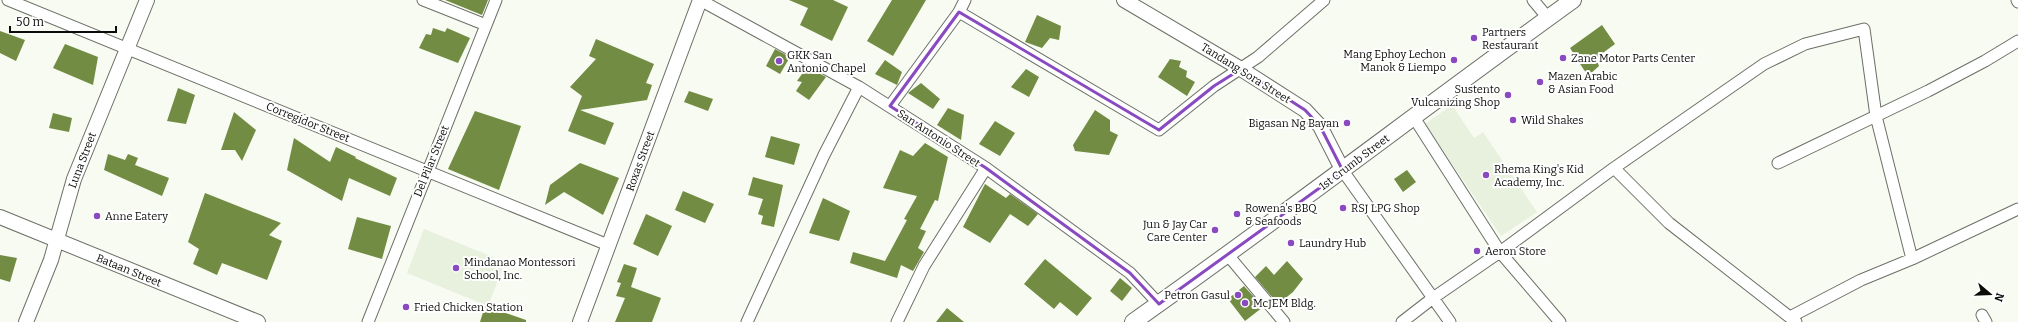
<svg xmlns="http://www.w3.org/2000/svg" width="2018" height="322" font-family="Bitter,serif">
  <rect width="100%" height="100%" fill="#f7fbf1"/>
  <path fill="#e8f0de" d="M1452,105L1474,138L1483,132L1537,212L1501,236L1425,124Z
    M424,229L505,262L488,306L407,273Z"/>
  <path fill="#728c43" d="M445,0H488L482,15Z
    M789,0H833L848,7L832,41L800,25L808,8Z
    M892,0H926L893,56L867,41Z
    M1037,15L1061,26L1059,40L1050,38L1042,48L1025,42Z
    M1602,25L1615,44L1596,58L1599,66L1589,75L1584,70L1570,48Z
    M433,28L445,32L447,28L470,38L458,63L419,48L426,34L431,35Z
    M0,31L25,40L16,61L0,53Z
    M596,39L654,64L646,83L652,85L647,100L580,110L614,123L605,145L568,131L582,96L570,87L596,59L589,56Z
    M65,44L98,57L93,85L53,68Z
    M775,49L790,57L780,74L766,66Z
    M1170,59L1181,61L1179,67L1187,71L1186,77L1195,82L1187,96L1158,77Z
    M885,60L902,72L897,85L875,74Z
    M807,67L826,77L809,100L796,91L802,82L797,81Z
    M1026,69L1039,77L1029,97L1011,87Z
    M921,83L940,99L933,109L908,93Z
    M178,88L195,95L186,124L167,121Z
    M689,91L713,99L708,111L684,102Z
    M948,108L964,115L961,140L937,125Z
    M1095,110L1110,120V131L1118,135L1109,155L1075,151L1073,145Z
    M475,111L521,126L499,190L448,169Z
    M234,112L256,130L242,161L235,150H221Z
    M53,113L72,118L69,132L49,128Z
    M995,121L1015,133L1000,156L979,144Z
    M771,136L800,144L794,165L765,157Z
    M294,138L330,162L336,147L356,157L355,158L397,178L390,196L349,178L342,201L287,170Z
    M925,143L948,157L938,201L935,200L920,229L926,231L918,248L924,252L913,271L901,265L897,278L850,263L853,252L885,261L907,220L904,219L917,196L883,188L900,150L913,156Z
    M108,154L125,160L128,154L138,158L135,165L169,178L162,196L104,170Z
    M580,163L619,178L603,215L564,192L545,205L550,185Z
    M1407,170L1416,182L1403,192L1394,179Z
    M753,177L783,185L774,227L761,224L763,216L758,214L763,199L748,195Z
    M985,184L1006,198L1010,194L1038,214L1028,226L1010,214L990,243L963,227Z
    M683,191L714,204L705,223L675,210Z
    M205,193L281,223L269,235L282,241L267,280L222,263L217,275L193,264L199,249L188,242Z
    M823,198L850,211L839,241L809,233Z
    M646,214L672,226L658,256L633,244Z
    M357,217L391,226L382,259L348,249Z
    M0,255L17,258L10,282L0,279Z
    M1045,259L1092,298L1077,316L1060,302L1054,309L1024,284Z
    M1287,261L1303,279L1293,292L1278,304L1255,277L1266,266L1274,275Z
    M624,264L637,268L631,287L661,298L652,322H615L625,298L616,296L621,283L617,282Z
    M1120,278L1132,288L1122,301L1110,291Z
    M1244,286L1263,307L1245,321L1228,299Z
    M485,306L526,320V322H480Z
    M947,308L964,322H936Z"/>
  <g fill="none" stroke-linecap="round" stroke-linejoin="round">
    <g stroke="#6c7067" stroke-width="13">
      <path id="minor" d="M8,0L608,245
        M423,0L486,25
        M700,0L859,87L986,168L1130,273L1159,304
        M1533,0L1548,18
        M2017,0L2018,2
        M959,12L1159,130L1214,86L1258,57L1324,0
        M890,106L959,12L965,0
        M1413,116L1500,252L1560,322
        M1778,163L1928,91L1985,61L2018,41
        M1614,168L1669,223L1796,322
        M1343,171L1450,322
        M1227,254L1284,322
        M1982,315L1986,322
        M1790,317L1861,280L1912,259L2018,209
        M368,322L496,0
        M747,322L824,155L859,87
        M897,322L924,266L986,168
        M1402,322L1433,298L1500,252L1614,168L1764,64L1805,44L1864,29L1876,116L1912,259"/>
    </g>
    <g stroke="#6c7067" stroke-width="16">
      <path id="tertiary" d="M1124,0L1241,69L1305,110L1320,126L1343,171
        M0,217L258,322
        M26,322L51,260L74,179L147,0
        M580,322L700,0"/>
    </g>
    <g stroke="#6c7067" stroke-width="18">
      <path id="secondary" d="M1133,322C1282,217 1426,106 1573,0"/>
    </g>
    <use href="#minor" stroke="#fff" stroke-width="11"/>
    <use href="#tertiary" stroke="#fff" stroke-width="14"/>
    <use href="#secondary" stroke="#fff" stroke-width="16"/>
  </g>
  <path fill="none" stroke="#894abf" stroke-width="3" stroke-linejoin="round" d="M959,12L1159,130L1214,86L1241,69L1305,110L1320,126L1343,171L1159,304L1130,273L986,168L890,106Z"/>
  <g fill="#894abf" stroke="#fff" stroke-width="1.5">
    <circle cx="1474" cy="38" r="4"/>
    <circle cx="1563" cy="58" r="4"/>
    <circle cx="1454" cy="60" r="4"/>
    <circle cx="779" cy="61" r="4"/>
    <circle cx="1540" cy="82" r="4"/>
    <circle cx="1508" cy="95" r="4"/>
    <circle cx="1513" cy="120" r="4"/>
    <circle cx="1347" cy="123" r="4"/>
    <circle cx="1486" cy="175" r="4"/>
    <circle cx="1343" cy="208" r="4"/>
    <circle cx="1237" cy="214" r="4"/>
    <circle cx="97" cy="216" r="4"/>
    <circle cx="1215" cy="230" r="4"/>
    <circle cx="1291" cy="243" r="4"/>
    <circle cx="1477" cy="251" r="4"/>
    <circle cx="456" cy="268" r="4"/>
    <circle cx="1238" cy="295" r="4"/>
    <circle cx="1245" cy="303" r="4"/>
    <circle cx="406" cy="307" r="4"/>
  </g>
  <g text-anchor="middle" stroke-width="4" stroke-linejoin="round" paint-order="stroke">
    <g font-size="11" fill="#0b0c09" stroke="#fff" text-anchor="start">
      <text x="1482" y="36">Partners<tspan x="1482" dy="13">Restaurant</tspan></text>
      <text x="1446" y="58" text-anchor="end">Mang Ephoy Lechon<tspan x="1446" dy="13">Manok &amp; Liempo</tspan></text>
      <text x="787" y="59">GKK San<tspan x="787" dy="13">Antonio Chapel</tspan></text>
      <text x="1571" y="62">Zane Motor Parts Center</text>
      <text x="1548" y="80">Mazen Arabic<tspan x="1548" dy="13">&amp; Asian Food</tspan></text>
      <text x="1500" y="93" text-anchor="end">Sustento<tspan x="1500" dy="13">Vulcanizing Shop</tspan></text>
      <text x="1521" y="124">Wild Shakes</text>
      <text x="1339" y="127" text-anchor="end">Bigasan Ng Bayan</text>
      <text x="1494" y="173">Rhema King's Kid<tspan x="1494" dy="13">Academy, Inc.</tspan></text>
      <text x="1245" y="212">Rowena's BBQ<tspan x="1245" dy="13">&amp; Seafoods</tspan></text>
      <text x="1351" y="212">RSJ LPG Shop</text>
      <text x="105" y="220">Anne Eatery</text>
      <text x="1207" y="228" text-anchor="end">Jun &amp; Jay Car<tspan x="1207" dy="13">Care Center</tspan></text>
      <text x="1299" y="247">Laundry Hub</text>
      <text x="1485" y="255">Aeron Store</text>
      <text x="464" y="266">Mindanao Montessori<tspan x="464" dy="13">School, Inc.</tspan></text>
      <text x="1230" y="299" text-anchor="end">Petron Gasul</text>
      <text x="1253" y="307">McJEM Bldg.</text>
      <text x="414" y="311">Fried Chicken Station</text>
    </g>
    <g font-size="11" fill="#0b0c09" stroke="#fff">
      <text transform="translate(1246 73) rotate(32)" y="4">Tandang Sora Street</text>
      <text transform="translate(308 122) rotate(22)" y="4">Corregidor Street</text>
      <text transform="translate(939 138) rotate(33)" y="4">San Antonio Street</text>
      <text transform="translate(82 160) rotate(-69)" y="4">Luna Street</text>
      <text transform="translate(431 161) rotate(-68)" y="4">Del Pilar Street</text>
      <text transform="translate(640 161) rotate(-70)" y="4">Roxas Street</text>
      <text transform="translate(1354 162) rotate(-37)" y="4">1st Crumb Street</text>
      <text transform="translate(129 270) rotate(22)" y="4">Bataan Street</text>
    </g>
  </g>
  <g transform="translate(1990 294) rotate(109)" stroke="#ffffff" stroke-width="3" paint-order="stroke">
  <path d="M0-3L7 15L0 10L-7 15Z" fill="#0b0c09"/>
  <text y="-6" font-size="11" font-weight="bold" text-anchor="middle" fill="#0b0c09">N</text>
  </g>
  <path d="M10 26v6h106v-6" fill="none" stroke="#0b0c09" stroke-width="2"/>
  <text x="16" y="26" font-size="12" fill="#0b0c09" stroke="#ffffff" stroke-width="3" paint-order="stroke">50 m</text>
</svg>
